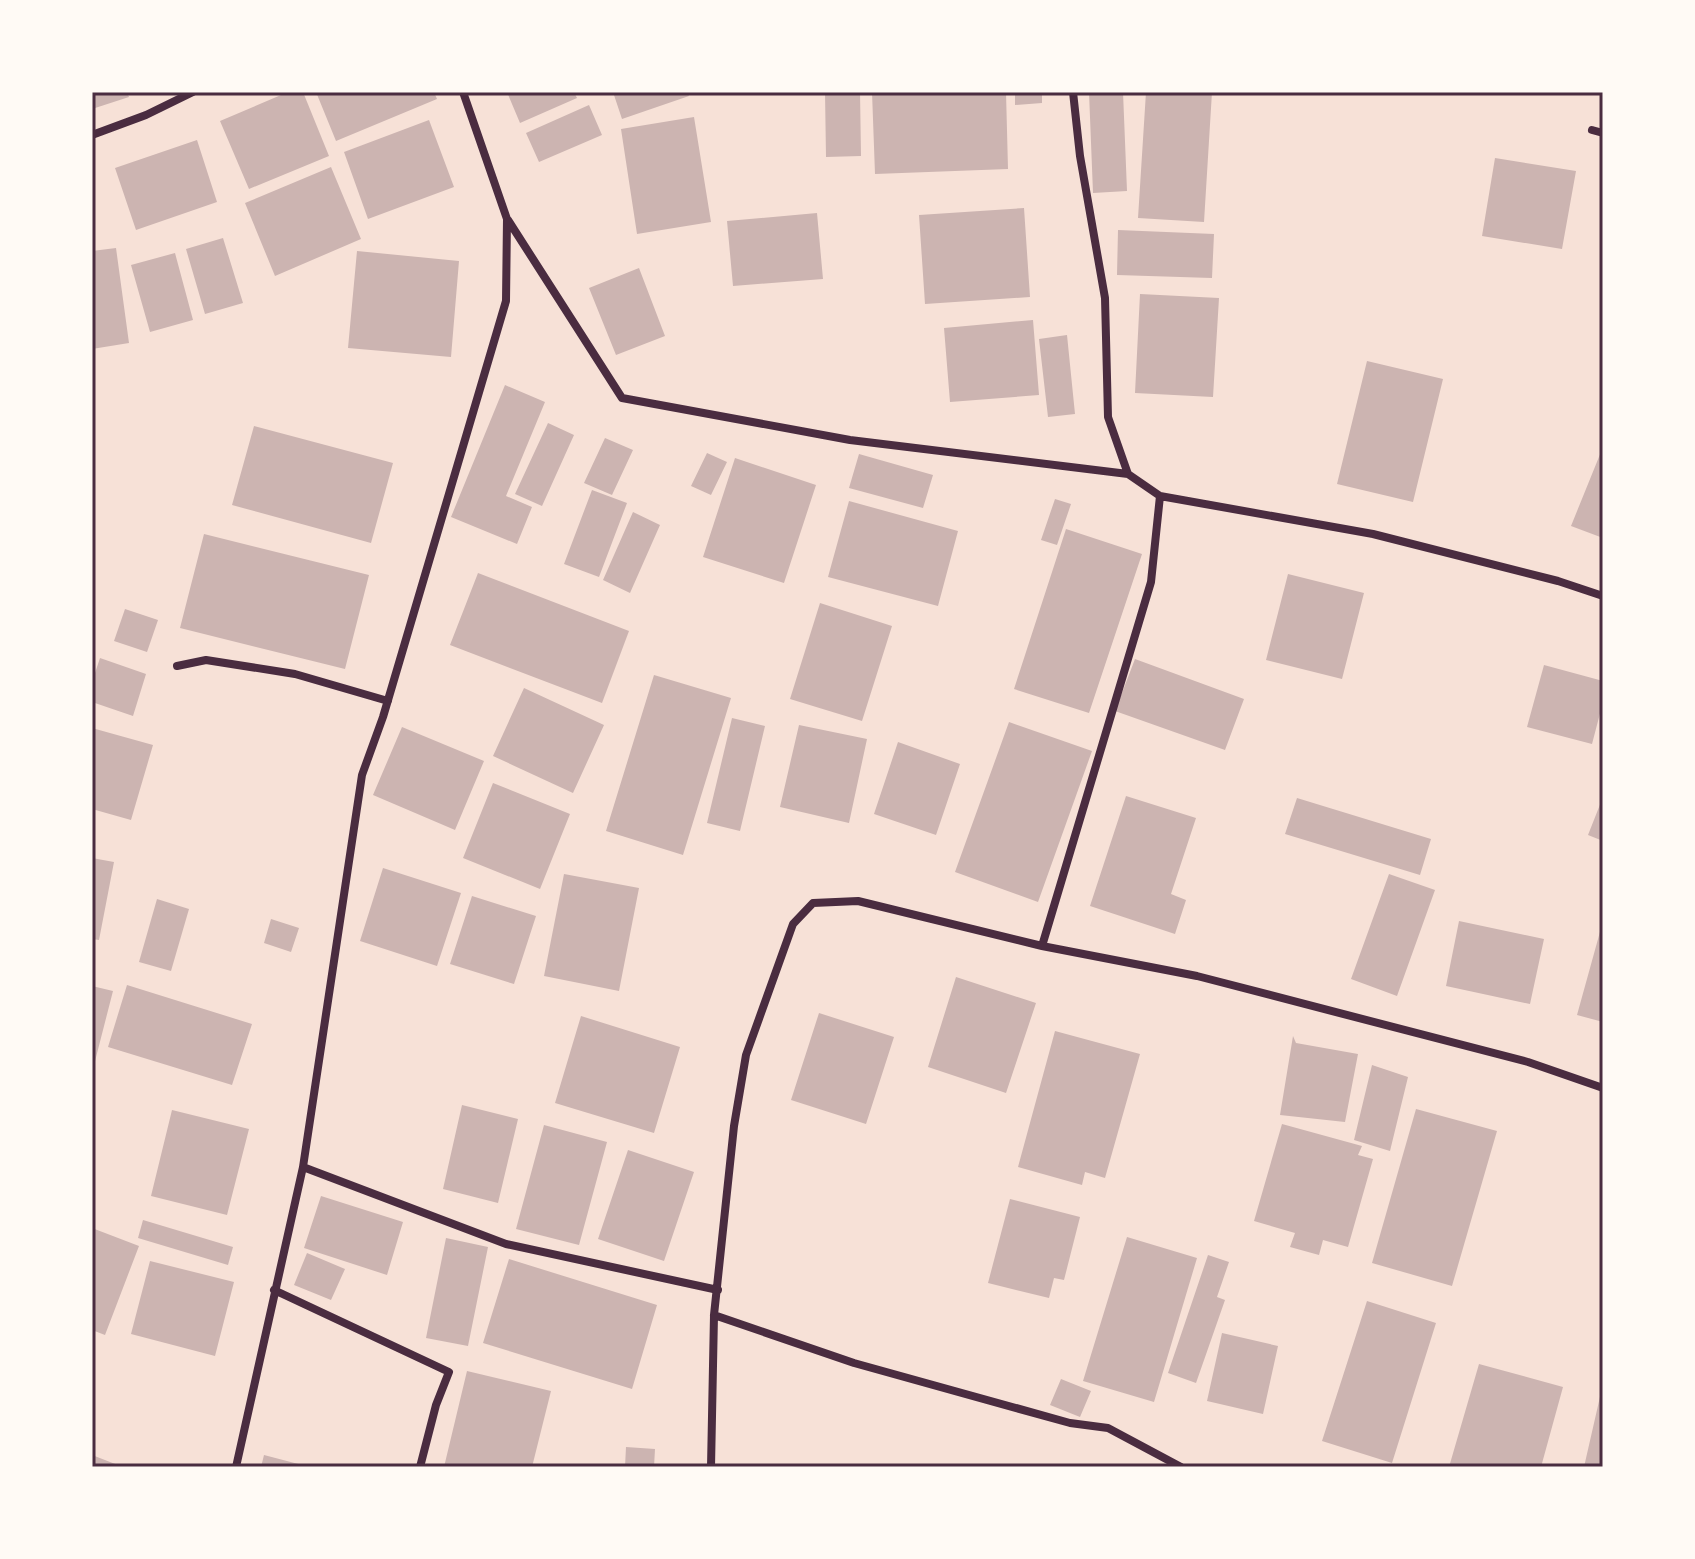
<svg xmlns="http://www.w3.org/2000/svg" width="1695" height="1559" font-family="'Nunito Sans',sans-serif">
  <rect width="100%" height="100%" fill="#f7e1d7"/>
  <path fill="#ccb4b1" d="M92,92H127L129,97L92,109Z
    M288,92H303L329,156L249,189L220,121Z
    M316,92H434L437,99L336,141Z
    M507,92H574L577,98L520,123Z
    M623,92H687L689,96L622,119L614,95Z
    M825,92H860L861,156L826,157Z
    M872,92H1006L1008,169L875,174Z
    M1015,92H1042V103L1015,105Z
    M1089,92H1123L1127,191L1093,193Z
    M1146,92H1212L1204,222L1138,218Z
    M589,105L602,135L539,162L526,133Z
    M694,117L711,222L637,234L621,129Z
    M429,120L454,187L368,219L344,152Z
    M197,140L217,202L136,230L115,168Z
    M1495,158L1576,171L1562,249L1482,236Z
    M331,167L361,239L275,276L245,203Z
    M1024,208L1030,297L925,304L919,215Z
    M817,213L823,279L733,286L727,221Z
    M1118,230L1214,234L1212,278L1117,275Z
    M223,238L243,303L205,314L186,249Z
    M116,248L129,343L92,349V251Z
    M357,251L459,261L451,357L348,348Z
    M175,253L193,320L150,332L131,265Z
    M639,268L665,336L616,355L589,288Z
    M1140,294L1219,298L1213,397L1135,393Z
    M1033,320L1039,395L950,402L944,328Z
    M1067,335L1075,414L1048,417L1039,339Z
    M1367,361L1443,379L1413,502L1337,484Z
    M505,385L545,402L506,496L532,507L517,544L451,517Z
    M548,423L574,435L542,506L515,494Z
    M254,426L393,463L371,543L232,505Z
    M605,438L633,450L612,495L584,483Z
    M1603,447V538L1571,526Z
    M707,453L727,462L711,495L691,486Z
    M859,454L933,475L923,508L849,488Z
    M735,458L816,485L784,583L703,557Z
    M592,490L627,503L599,577L564,564Z
    M1055,499L1071,504L1057,545L1041,540Z
    M849,501L958,531L938,606L828,577Z
    M633,512L660,525L630,593L603,580Z
    M1066,529L1142,554L1089,713L1014,689Z
    M204,534L369,575L345,669L180,628Z
    M478,573L629,631L602,703L450,645Z
    M1288,574L1364,593L1342,679L1266,660Z
    M820,603L892,626L862,721L790,699Z
    M125,609L158,620L147,652L114,641Z
    M100,658L146,674L133,716L92,702V682Z
    M1135,659L1244,699L1225,750L1115,711Z
    M1544,665L1603,681V702L1592,744L1527,727Z
    M654,675L731,698L683,855L606,831Z
    M524,688L604,725L573,793L493,756Z
    M732,718L765,726L740,831L707,823Z
    M1009,722L1092,751L1038,902L955,872Z
    M799,725L867,739L849,823L780,807Z
    M402,727L484,761L455,830L373,795Z
    M92,728L153,745L131,820L92,809Z
    M898,742L960,764L936,835L874,814Z
    M493,783L570,814L540,889L463,858Z
    M1126,796L1196,818L1171,894L1186,900L1175,934L1090,906Z
    M1603,797V841L1588,835Z
    M1297,798L1431,839L1420,875L1285,834Z
    M92,858L114,862L99,940L92,939Z
    M383,868L461,893L437,966L360,941Z
    M564,874L639,888L619,991L544,976Z
    M1389,874L1435,890L1397,996L1351,979Z
    M472,896L536,916L514,984L450,964Z
    M157,899L189,909L171,971L139,962Z
    M271,919L299,928L291,952L264,943Z
    M1459,921L1544,939L1530,1004L1446,986Z
    M1603,921V1022L1577,1015Z
    M956,977L1036,1003L1006,1093L928,1067Z
    M127,985L252,1024L232,1085L108,1047Z
    M92,986L113,991L93,1069H92Z
    M819,1013L894,1037L866,1124L791,1100Z
    M581,1016L680,1047L654,1133L555,1103Z
    M1055,1031L1140,1054L1105,1178L1085,1172L1082,1185L1018,1167Z
    M1293,1036L1296,1043L1358,1054L1345,1122L1280,1115Z
    M1372,1065L1408,1077L1390,1151L1354,1140Z
    M462,1105L518,1119L498,1203L443,1189Z
    M1416,1109L1497,1131L1452,1286L1372,1263Z
    M172,1110L249,1129L227,1215L151,1196Z
    M1282,1124L1362,1146L1358,1155L1373,1159L1348,1247L1323,1240L1319,1255L1290,1247L1295,1233L1254,1221Z
    M544,1125L607,1142L579,1245L516,1229Z
    M628,1150L694,1172L664,1261L598,1239Z
    M321,1196L403,1222L387,1275L304,1248Z
    M1010,1199L1080,1217L1064,1280L1054,1278L1049,1298L988,1283Z
    M143,1220L233,1247L228,1265L138,1238Z
    M92,1228L139,1246L105,1335L92,1330Z
    M1127,1237L1197,1258L1154,1402L1083,1381Z
    M446,1238L488,1247L468,1346L426,1338Z
    M307,1253L345,1269L331,1300L294,1285Z
    M1208,1255L1229,1262L1217,1297L1225,1300L1196,1383L1168,1373Z
    M509,1259L657,1305L632,1389L483,1343Z
    M150,1261L234,1282L215,1356L131,1334Z
    M1367,1301L1436,1323L1392,1463L1322,1441Z
    M1222,1333L1278,1346L1263,1414L1207,1401Z
    M1479,1364L1563,1387L1541,1467H1449Z
    M467,1371L551,1391L532,1467H444Z
    M1061,1379L1091,1391L1080,1417L1050,1405Z
    M1602,1388L1603,1467H1584Z
    M626,1447L655,1449L654,1467H625Z
    M92,1455L123,1467H92Z
    M264,1455L306,1466V1467H261Z"/>
  <g fill="none" stroke-linecap="round" stroke-linejoin="round">
    <path stroke="#4a2c40" stroke-width="8" d="M1073,92L1080,156L1105,298L1108,417L1128,474L1160,496L1373,534L1558,581L1603,596
      M1592,130L1603,133
      M92,135L146,115L193,92
      M508,220L622,398L850,440L1128,474
      M177,666L206,660L295,674L388,701
      M1042,946L1197,976L1528,1062L1603,1088
      M303,1167L506,1244L718,1290
      M274,1290L449,1372L436,1405L420,1467
      M714,1315L854,1363L1070,1423L1108,1428L1181,1467
      M236,1467L303,1167L362,775L383,717L506,301L507,219L463,92
      M711,1467L714,1315L734,1126L746,1055L793,924L813,903L858,901L1042,946L1151,582L1160,496"/>
  </g>
  <rect width="1695" height="1559" fill="none" stroke="#fffaf5" stroke-width="188"/>
  <rect x="94" y="94" width="1507" height="1371" fill="none" stroke="#4a2c40" stroke-width="3"/>
</svg>
